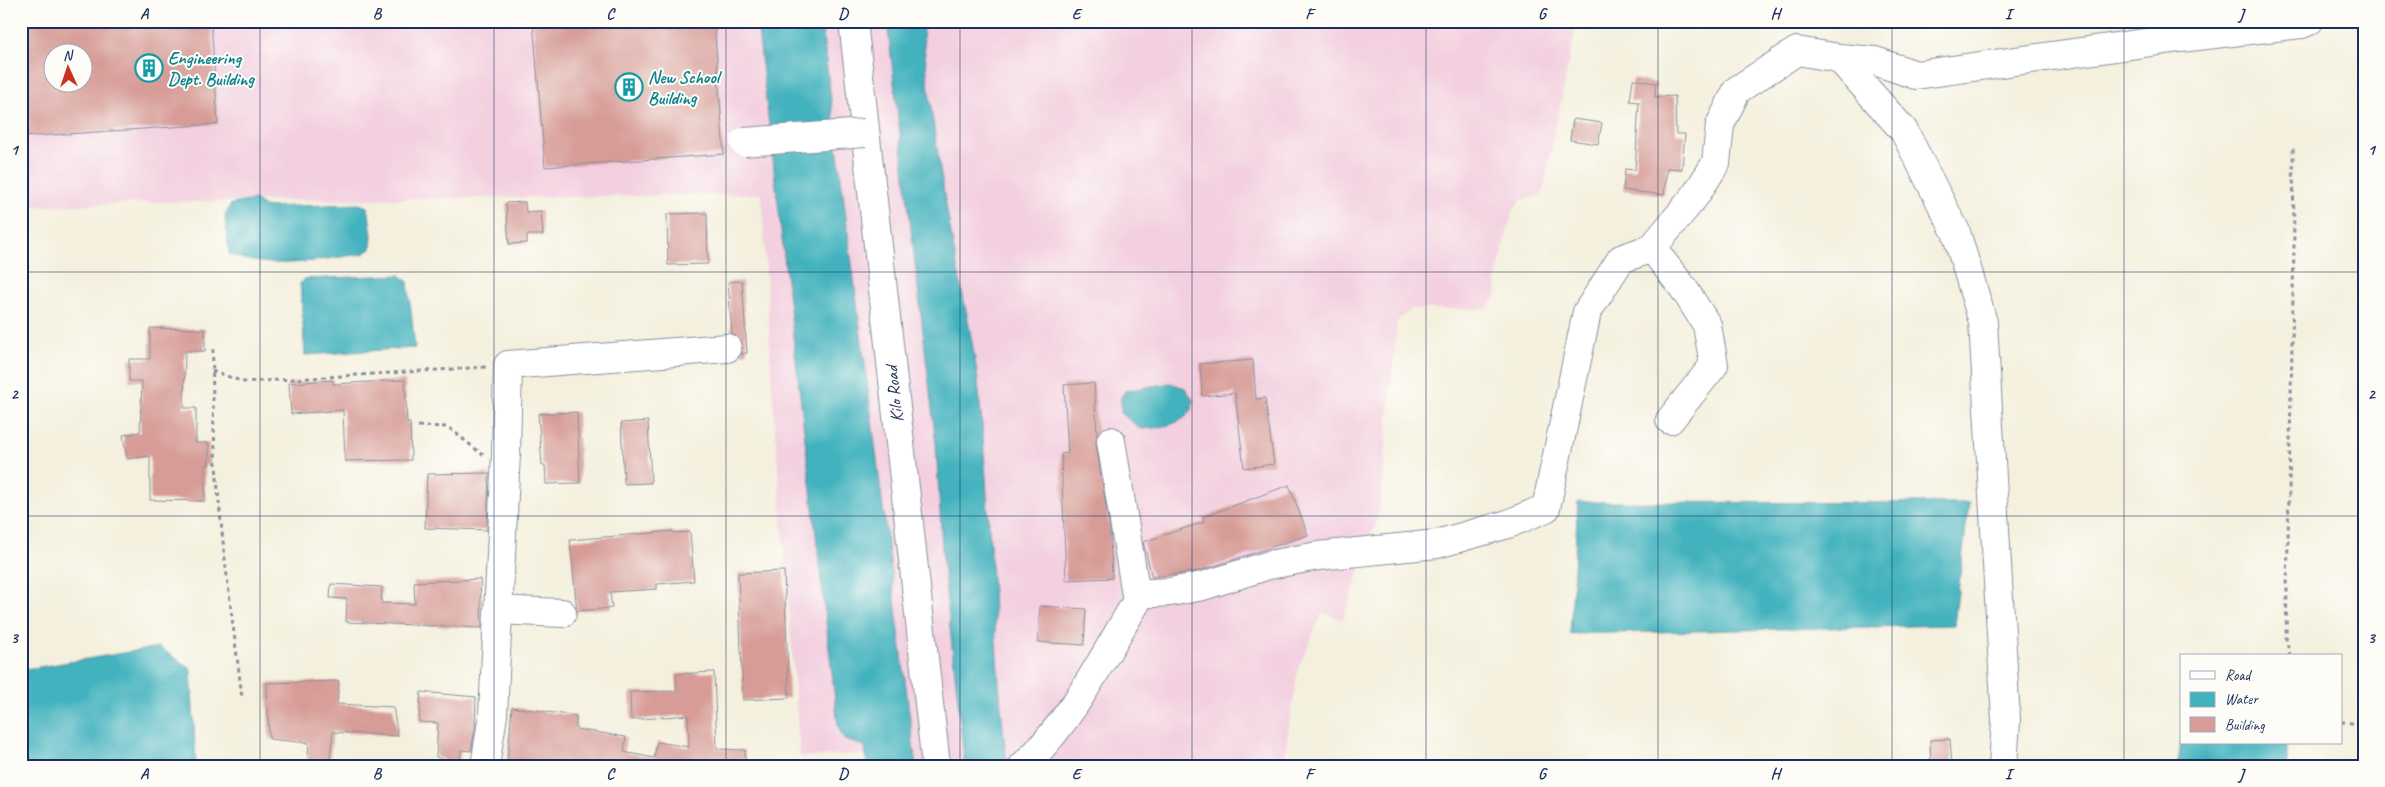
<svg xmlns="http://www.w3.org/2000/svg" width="2385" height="787" font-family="Caveat,sans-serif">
  <rect width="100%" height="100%" fill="#fdfcf7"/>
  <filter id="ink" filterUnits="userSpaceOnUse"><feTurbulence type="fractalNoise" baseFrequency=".02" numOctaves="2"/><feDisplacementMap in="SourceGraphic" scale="10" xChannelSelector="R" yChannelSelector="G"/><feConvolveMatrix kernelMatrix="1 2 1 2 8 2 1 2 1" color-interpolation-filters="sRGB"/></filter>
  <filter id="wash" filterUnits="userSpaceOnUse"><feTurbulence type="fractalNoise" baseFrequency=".0096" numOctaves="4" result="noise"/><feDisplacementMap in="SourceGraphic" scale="20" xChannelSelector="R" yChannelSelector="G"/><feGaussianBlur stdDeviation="1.12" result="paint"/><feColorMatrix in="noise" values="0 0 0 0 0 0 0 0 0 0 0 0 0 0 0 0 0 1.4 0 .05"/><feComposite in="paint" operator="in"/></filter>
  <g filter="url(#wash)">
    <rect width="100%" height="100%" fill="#f4f0dd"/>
    <path fill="#f3cfdf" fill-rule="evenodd" d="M21,21H1577L1542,195L1521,200L1512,212L1496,279L1497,294L1487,309H1412L1397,321L1380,510L1343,620L1323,612L1298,668L1283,766H864V754L800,757L772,389L762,194L172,202L21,207ZM52,52H82V82H52Z"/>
    <path fill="#43b2be" stroke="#2f708e" d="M757,21H821L916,766H867L865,746L844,740L838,726Z
      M887,21H922C928,100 941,178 955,256C963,298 973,340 978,382C991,510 992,638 1007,766H965L943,563L936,444Z
      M254,200L265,207L359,204L368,207L372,235L371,249L363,254C319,259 273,272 229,254L225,216L231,204Z
      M400,275L408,282L415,348L305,355L300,283L304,279Z
      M1170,383L1185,388L1193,400C1194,424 1159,428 1141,429L1121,413V398L1125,391Z
      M1578,502L1969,503L1954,625L1570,634Z
      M159,647L191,669L196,766H21V670Z
      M2181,741V743L2287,744V766H2178Z"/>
    <g id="blocks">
      <path fill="#d79c97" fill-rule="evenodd" d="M21,21H211L218,124L21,137ZM52,52H82V82H52Z
        M533,21H714L724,154L545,167Z
        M1633,79L1656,83L1655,97L1675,96L1676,134H1685L1682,169L1667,168L1664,195L1623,190L1625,169L1635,170L1639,102L1630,101Z
        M1573,119L1602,123L1598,144L1570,140Z
        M525,202L526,212L541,211L543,235H527V243L509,244L506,203Z
        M707,213L708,264L668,265L667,214Z
        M742,281L747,353L741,354L742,346L740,340L732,334L728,282Z
        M150,328L205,329V351H185L184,408H196V443H209V465H205V501L150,500V456L127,459L123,435L140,432L142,381H129V359H150Z
        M1253,360L1256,399L1265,398L1274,464L1244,468L1235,393L1202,396L1200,364Z
        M333,380V384L405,380L407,423H410L411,460L345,461L343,410L291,414L289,383Z
        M1094,383L1097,434L1096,444L1110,532L1112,578L1066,580L1061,454L1068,453L1064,385Z
        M577,412L580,483L546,484L545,465H542L538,414Z
        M648,421L651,483L624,484L621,423Z
        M489,473L487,530L425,528L427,474Z
        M1289,485L1308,535L1199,571L1152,577L1143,542L1204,522L1203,517Z
        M673,531V533L690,532L694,581L657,584V589L610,592L612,608L577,611L570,540Z
        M784,571L789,698L743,700L738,573Z
        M480,579L482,628L346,622L347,599L330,598L331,584L382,587L381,603L415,604L414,582Z
        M1040,606L1086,609L1084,645L1038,642Z
        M714,672L717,749L745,750V766H507L512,707L576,716V729L626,737L624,752L654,758L657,742L689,747L688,715L631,720L630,692L677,691L676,674Z
        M339,681L337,704L393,707L398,736L333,732L329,766H307L309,743L269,739L267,683Z
        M421,692L476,697L475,729L471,751L461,750L459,766H441L443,759L436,757L438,723L419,722Z
        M1950,739L1952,766H1931L1930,740Z"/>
    </g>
  </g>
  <g filter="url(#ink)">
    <use href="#blocks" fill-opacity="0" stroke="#88909e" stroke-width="1"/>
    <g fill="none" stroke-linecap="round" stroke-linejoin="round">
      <g stroke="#88909e" stroke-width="30">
        <path id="minor" d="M853,21L936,766
          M1839,58L1875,61L1916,75L2180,38L2302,24L2309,21
          M1670,420L1714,365L1707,325L1684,289L1652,248L1695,196L1716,163L1720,125L1737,90L1797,51L1839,58L1904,131L1956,232L1983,322L2006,720L2003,766
          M1136,594L1170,592L1203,586L1269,565L1318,556L1437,544L1508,524L1546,508L1587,312L1621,259L1652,248
          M498,610L562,613
          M485,766L493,715L506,454L508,365L727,348
          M1023,766C1072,721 1103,657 1137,601L1111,441"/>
      </g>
      <path stroke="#88909e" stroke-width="3" stroke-dasharray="4 4" stroke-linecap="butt" d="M213,349C210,466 228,581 242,697
        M212,371L244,382L487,367
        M418,426L448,427L483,455
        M2290,656L2286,638L2294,247L2293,148
        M2341,722L2364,724"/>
      <use href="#minor" stroke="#fff" stroke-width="28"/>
      <g stroke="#88909e" stroke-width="30" stroke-linecap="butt">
        <path id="minor-bridge" d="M744,142L865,133"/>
      </g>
      <use href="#minor-bridge" stroke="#fff" stroke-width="28"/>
    </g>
  </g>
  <path fill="none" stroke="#1b2f5e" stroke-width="1" stroke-opacity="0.55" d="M260,21V766M494,21V766M726,21V766M960,21V766M1192,21V766M1426,21V766M1658,21V766M1892,21V766M2124,21V766M21,272H2364M21,516H2364"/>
  <defs>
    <g id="building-ring" transform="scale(1.4375)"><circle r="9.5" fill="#fdfcf7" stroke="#0f9aa8" stroke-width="1.5"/><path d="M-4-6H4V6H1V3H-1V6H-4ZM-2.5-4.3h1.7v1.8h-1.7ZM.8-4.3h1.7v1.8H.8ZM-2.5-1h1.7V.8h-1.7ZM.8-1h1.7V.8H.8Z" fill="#0f9aa8"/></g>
  </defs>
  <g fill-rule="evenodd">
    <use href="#building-ring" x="149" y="68"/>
    <use href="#building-ring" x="629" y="87"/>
  </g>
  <g text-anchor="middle" stroke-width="4" stroke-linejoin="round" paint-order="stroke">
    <g font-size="18" font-weight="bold" fill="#0d838f" stroke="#fdfcf7" text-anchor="start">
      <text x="168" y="64">Engineering<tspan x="168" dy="21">Dept. Building</tspan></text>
      <text x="648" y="83">New School<tspan x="648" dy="21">Building</tspan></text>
    </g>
    <g font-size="18" fill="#1b2f5e" stroke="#fdfcf7">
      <text transform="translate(894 394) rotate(-96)" y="6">Kilo Road</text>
    </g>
  </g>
  <rect width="2385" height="787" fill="none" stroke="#fdfcf7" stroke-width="55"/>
  <rect x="2180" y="654" width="162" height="90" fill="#fdfcf7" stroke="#a3aaba"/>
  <rect x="2190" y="671" width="25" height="8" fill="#ffffff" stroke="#a3aaba"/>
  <text x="2225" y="680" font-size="15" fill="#1b2f5e">Road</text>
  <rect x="2190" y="692" width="25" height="15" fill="#43b2be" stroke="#a3aaba"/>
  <text x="2225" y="704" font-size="15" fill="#1b2f5e">Water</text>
  <rect x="2190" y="717" width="25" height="15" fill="#d79c97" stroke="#a3aaba"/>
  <text x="2225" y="730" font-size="15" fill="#1b2f5e">Building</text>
  <g transform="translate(68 68) rotate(357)"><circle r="24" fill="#fdfcf7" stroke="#a3aaba"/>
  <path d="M0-4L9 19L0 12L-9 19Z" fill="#c8321e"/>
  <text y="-8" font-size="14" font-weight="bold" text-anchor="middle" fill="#1b2f5e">N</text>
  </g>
  <rect x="28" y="28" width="2330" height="732" fill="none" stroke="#1b2f5e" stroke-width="2"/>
  <g font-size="16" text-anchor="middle" font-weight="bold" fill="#1b2f5e">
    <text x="144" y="19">A</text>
    <text x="377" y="19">B</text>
    <text x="610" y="19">C</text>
    <text x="843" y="19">D</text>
    <text x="1076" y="19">E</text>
    <text x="1309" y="19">F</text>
    <text x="1542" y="19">G</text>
    <text x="1775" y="19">H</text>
    <text x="2008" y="19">I</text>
    <text x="2241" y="19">J</text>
    <text x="14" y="155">1</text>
    <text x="2371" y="155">1</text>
    <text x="14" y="399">2</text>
    <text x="2371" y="399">2</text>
    <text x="14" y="643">3</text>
    <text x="2371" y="643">3</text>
    <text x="144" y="779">A</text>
    <text x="377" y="779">B</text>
    <text x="610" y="779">C</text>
    <text x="843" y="779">D</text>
    <text x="1076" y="779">E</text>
    <text x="1309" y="779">F</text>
    <text x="1542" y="779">G</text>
    <text x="1775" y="779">H</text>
    <text x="2008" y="779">I</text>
    <text x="2241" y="779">J</text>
  </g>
</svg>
